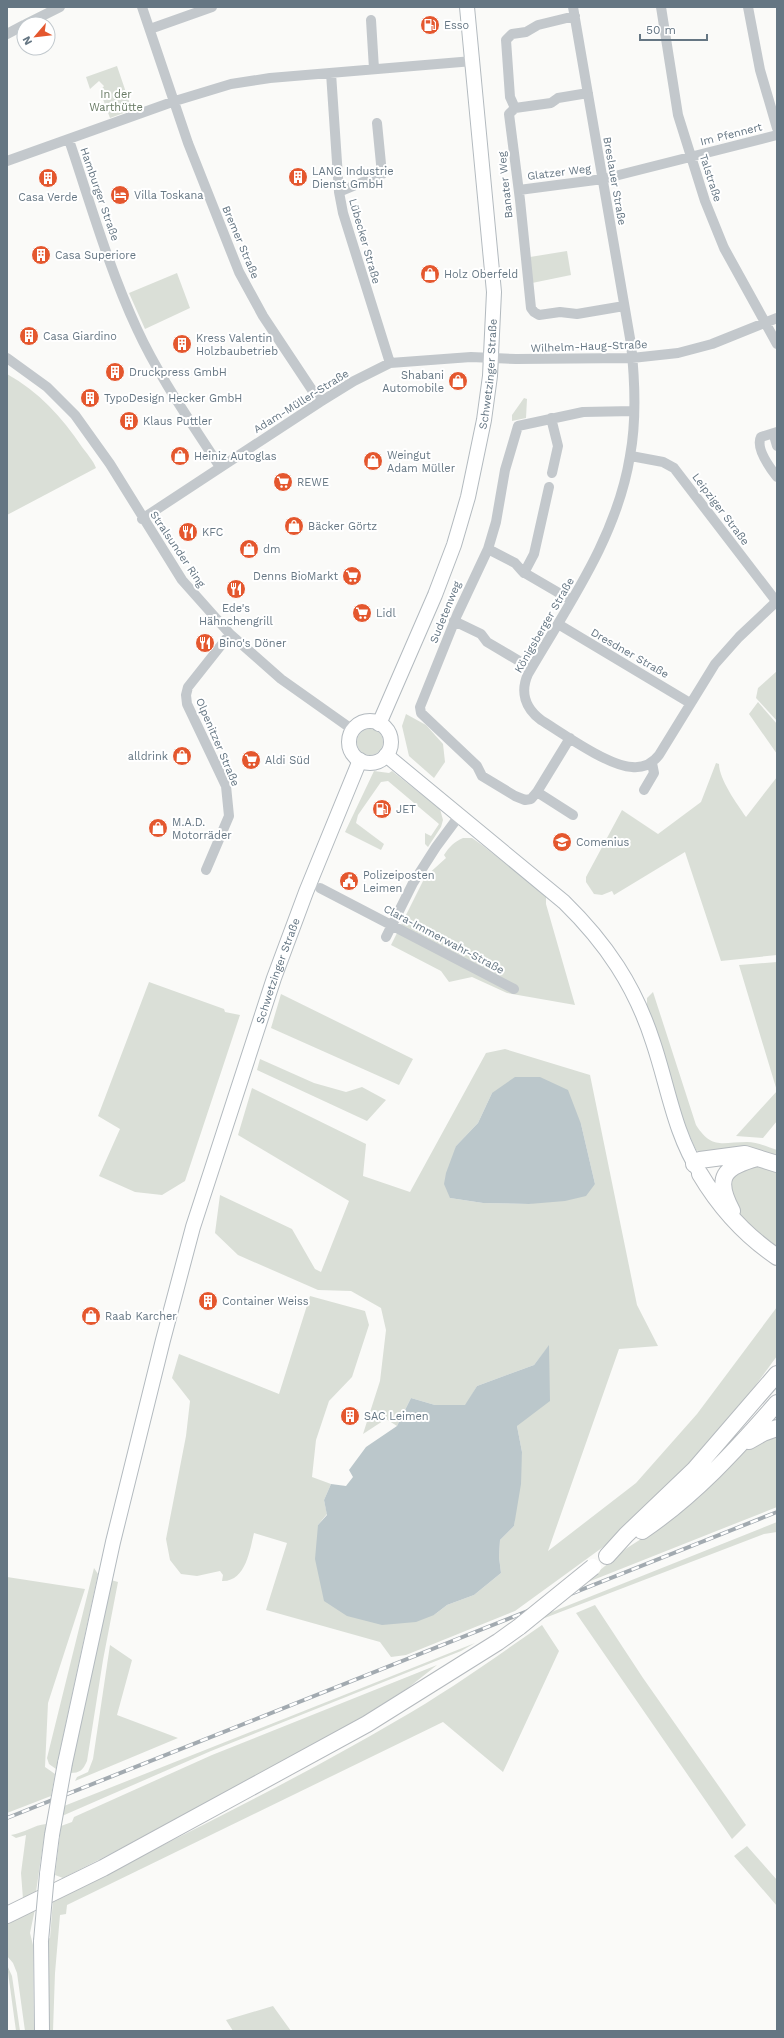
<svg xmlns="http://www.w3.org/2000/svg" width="784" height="2038" font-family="'Work Sans',sans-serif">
  <rect width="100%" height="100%" fill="#fafaf8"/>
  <path fill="#dadfd7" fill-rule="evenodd" d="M117,66L132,110L110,118L100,91L104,86L99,81L90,89L86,77Z
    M567,251L571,275L532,283L530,257Z
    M177,273L190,308L145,329L129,293Z
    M7,374C39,392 62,417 82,447C87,454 93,460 96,468L7,515Z
    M524,398L527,399L526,418L512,421V415Z
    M777,671V721L756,698L758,688Z
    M758,702L777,724V754L749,714Z
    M406,714L426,725L443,744L445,762L434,778L409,756L402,726Z
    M357 742a13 13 0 1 1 26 0a13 13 0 1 1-26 0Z
    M716,763L719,764C719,779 737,804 746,817L777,777V955L721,961L685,852L614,895L612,891L602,895L594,894L586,882V877L622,810L658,834L701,802Z
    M374,771L389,773L392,771L440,809L443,820L441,827L428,847L425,844V833L431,836L439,824L388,781L381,782L358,815L356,823L384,844L381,850L345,832Z
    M463,838H472L482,845L546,895V904L575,1005L507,993L472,977L449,982L441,971L391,945L425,877L446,858L444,855C449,847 454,842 463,838Z
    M777,962V1121L763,1138L736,1136L777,1091L739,965Z
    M149,982L224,1009L225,1012L240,1015L185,1181L162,1195L135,1192L99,1176L120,1129L98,1116Z
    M653,992L696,1125C712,1150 722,1142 747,1142C757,1142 768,1147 777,1150V1157L705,1155L696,1150L680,1114L647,1010V998Z
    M281,994L413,1059L399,1085L271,1028Z
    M505,1049L590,1075L637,1305L658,1346L619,1349L548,1551L636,1483L697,1414L777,1307V1356L726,1426L621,1534L515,1611L406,1655L391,1657L380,1642L266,1610L287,1543L254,1533C250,1549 246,1582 222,1581L223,1575L220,1571L197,1576L181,1574L170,1560L166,1539L186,1436L190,1401L172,1378L179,1354L279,1394L310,1296L365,1311L369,1325L352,1377L329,1401L316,1440L312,1477L331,1484L324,1500L327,1514L318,1525L434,1615L447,1605L474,1595L501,1573L499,1557L500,1540L514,1526L522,1452L517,1426L548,1347L534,1365L477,1386L466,1405H435L411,1398L397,1426L386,1419L363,1434L380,1381L386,1330L381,1308L351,1291L318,1290L238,1255L215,1233L220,1195L292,1229L315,1269L321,1272L349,1201L238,1135L252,1088L366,1144L363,1176L410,1192L486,1053ZM492,1093L581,1124L595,1184L529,1204L483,1203L450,1198L456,1146L478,1123Z
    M260,1059L314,1083L346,1092L362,1087L386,1100L367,1121L257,1070Z
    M750,1164L777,1169V1252C759,1236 725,1206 729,1179Z
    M777,1432V1507L583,1584L627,1548L663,1525L713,1483L748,1448Z
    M777,1522V1532L764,1534L516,1629L524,1623Z
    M94,1568L98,1574L56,1769L49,1764L47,1758Z
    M7,1577L85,1589L48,1703L45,1767L55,1774L51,1796L7,1813Z
    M111,1580L118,1582L103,1660L87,1761C83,1770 80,1773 70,1773Z
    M595,1605L643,1678L746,1825L732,1839L576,1613Z
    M542,1625L559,1651L503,1772L443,1722L67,1905L66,1914L60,1915L55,1973L53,2031H48V1939L50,1938L53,1900C168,1842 285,1786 396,1721C447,1692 494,1658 542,1625Z
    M475,1643L461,1651L211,1751L62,1816L64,1806Z
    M110,1645L132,1660L117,1715L178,1738L75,1781L77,1777L88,1772L93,1759Z
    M437,1665L408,1688L295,1760L63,1878L55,1875L61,1826L72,1822L74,1817L212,1755Z
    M46,1824L36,1892L23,1899L21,1873L26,1835L16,1838L11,1835C24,1833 34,1825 46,1824Z
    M747,1846L777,1880V1906L734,1856Z
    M35,1909L30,1933L33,1945L34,2031H25L17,1973L13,1963L7,1956V1923Z
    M7,1965L12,1976L20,2031H16Z
    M273,2006L291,2031H233L226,2020Z"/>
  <path fill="#bbc7cb" d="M515,1077H540L568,1090L581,1124L595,1184L586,1196L565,1201L529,1204L483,1203L450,1198L444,1184L446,1173L456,1146L478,1123L492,1093Z
    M549,1345L550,1401L517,1426L522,1452L521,1484L514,1526L500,1540L499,1557L501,1573L474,1595L447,1605L434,1615L416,1622L382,1625L347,1616L324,1601L315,1559L318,1525L327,1515L324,1500L331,1484L346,1486L353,1477L349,1470L366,1447L397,1426L411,1398L435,1405H465L477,1386L534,1365Z"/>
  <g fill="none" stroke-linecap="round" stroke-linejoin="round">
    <g stroke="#b3babf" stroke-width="16">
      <g id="secondary">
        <circle cx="370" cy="742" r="21"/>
        <path id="s1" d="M379,724L435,595L454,545L468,497L484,420L490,376L494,292L467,7"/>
        <path d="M386,755L564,902C606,943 635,986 653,1042C668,1086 674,1133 700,1173"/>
        <path id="s2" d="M65,1763L113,1542L163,1340L193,1227L274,978L306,892L360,760"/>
        <path d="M47,1874L52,1835"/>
        <path d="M41,1941L42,2031"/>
      </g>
    </g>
    <g stroke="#b5babe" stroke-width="18">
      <path id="primary" d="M694,1164L700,1160L745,1154L777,1164
        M700,1174C719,1206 746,1236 777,1257
        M732,1211C714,1177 724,1167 757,1158
        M749,1441L763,1433L777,1428
        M642,1531C694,1496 736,1450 777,1403
        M607,1556L626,1535L695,1469L777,1374
        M7,1915L103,1868L367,1724L498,1642L519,1627"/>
    </g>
    <path stroke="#c3c8cc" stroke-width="10" d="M142,7L188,143L239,272L263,316L320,402
      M573,7L631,344C635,381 637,419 630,456C617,537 568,605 528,674C520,692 525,708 541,720C562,733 608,766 632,767C643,768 652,764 659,755L715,664L739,637L777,601
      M661,7L678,115L705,201L724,248L777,344
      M748,7L760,70L777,128
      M575,16L538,25L526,32L512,34L506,40L510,97L515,108L509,114L520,200L531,308L534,312L539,315L560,312L577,314L624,306
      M371,20L374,69
      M26,24L60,7
      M150,29L212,7
      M7,34L24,25
      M331,73L339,192L343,213L390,363
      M515,108L551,103L558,98L588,93
      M69,140C90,202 109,269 137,329C159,377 191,422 220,467
      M7,161L175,101L231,84L270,78L473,61
      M519,190L603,179L777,135
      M339,192L382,174L377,123
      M7,358L47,387L75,415L110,464L182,580L230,634L281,679L353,730
      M551,418L558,446L552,473
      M777,432L761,437C755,448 770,468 777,477
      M777,432L775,439L777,446
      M631,456L663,462L674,468L776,601
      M142,519L320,402L354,381L390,363L471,357L516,359L632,358L678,353L712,344L777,318
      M488,549L515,563L523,572L571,600
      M524,573L534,554L549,487
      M454,621L481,634L487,642L531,668
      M558,624L690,703
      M570,738L537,792L531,799L525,800L515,796L482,776L477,766L421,713L420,707L457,615L488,549L496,522L505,470L518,426L583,412L634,411
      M644,790L654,773L652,763
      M537,792L573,815
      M206,870L229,816L226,786L187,704L186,695L188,687L230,634
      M320,888L514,989
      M386,937L413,883L436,847L459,816"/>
    <use href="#secondary" stroke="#fff" stroke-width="14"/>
    <use href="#primary" stroke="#fff" stroke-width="16"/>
    <g stroke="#a2aab0" stroke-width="4">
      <path id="rail" d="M7,1818L777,1512"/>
    </g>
    <use href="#rail" stroke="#fff" stroke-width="2.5" stroke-dasharray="8" stroke-linecap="butt"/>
    <g stroke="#b3babf" stroke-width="16" stroke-linecap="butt">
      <path id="secondary-bridge" d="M52,1835L65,1763
        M41,1941L47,1874"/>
    </g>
    <g stroke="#b5babe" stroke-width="18" stroke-linecap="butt">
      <path id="primary-bridge" d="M519,1627L593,1567"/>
    </g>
    <use href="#secondary-bridge" stroke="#fff" stroke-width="14"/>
    <use href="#primary-bridge" stroke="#fff" stroke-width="16"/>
  </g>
  <defs>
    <g id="fuel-disc" transform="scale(1)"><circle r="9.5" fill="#e4572e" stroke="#fff"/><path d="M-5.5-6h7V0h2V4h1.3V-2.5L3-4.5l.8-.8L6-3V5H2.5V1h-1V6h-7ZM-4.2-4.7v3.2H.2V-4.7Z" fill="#fff"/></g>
    <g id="building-disc" transform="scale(1)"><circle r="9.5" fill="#e4572e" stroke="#fff"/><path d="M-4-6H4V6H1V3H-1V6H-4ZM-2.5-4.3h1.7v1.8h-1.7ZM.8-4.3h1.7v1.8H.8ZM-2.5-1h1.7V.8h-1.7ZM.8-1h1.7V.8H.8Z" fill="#fff"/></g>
    <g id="hotel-disc" transform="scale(1)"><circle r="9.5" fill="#e4572e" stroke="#fff"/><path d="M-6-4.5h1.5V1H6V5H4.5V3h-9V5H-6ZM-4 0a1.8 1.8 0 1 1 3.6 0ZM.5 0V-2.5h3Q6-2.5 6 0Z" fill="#fff"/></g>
    <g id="shop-disc" transform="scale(1)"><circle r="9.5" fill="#e4572e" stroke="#fff"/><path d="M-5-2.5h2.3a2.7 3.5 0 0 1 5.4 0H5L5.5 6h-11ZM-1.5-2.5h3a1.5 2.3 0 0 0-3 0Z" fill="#fff"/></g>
    <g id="supermarket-disc" transform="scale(1)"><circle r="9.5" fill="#e4572e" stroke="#fff"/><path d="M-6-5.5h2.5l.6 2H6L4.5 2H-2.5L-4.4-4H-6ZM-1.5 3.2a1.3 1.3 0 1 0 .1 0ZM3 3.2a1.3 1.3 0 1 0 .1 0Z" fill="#fff"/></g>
    <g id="restaurant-disc" transform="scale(1)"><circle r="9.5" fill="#e4572e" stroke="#fff"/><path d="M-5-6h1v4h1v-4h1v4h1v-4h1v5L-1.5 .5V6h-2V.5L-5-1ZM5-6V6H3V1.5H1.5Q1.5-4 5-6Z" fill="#fff"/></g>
    <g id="school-disc" transform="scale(1)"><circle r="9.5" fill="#e4572e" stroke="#fff"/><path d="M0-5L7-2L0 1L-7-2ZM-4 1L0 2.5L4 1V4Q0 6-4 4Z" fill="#fff"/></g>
    <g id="civic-disc" transform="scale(1)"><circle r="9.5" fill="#e4572e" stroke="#fff"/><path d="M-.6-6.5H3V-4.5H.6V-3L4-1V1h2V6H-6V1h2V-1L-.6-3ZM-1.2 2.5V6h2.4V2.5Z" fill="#fff"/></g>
  </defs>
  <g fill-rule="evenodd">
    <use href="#fuel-disc" x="430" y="25"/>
    <use href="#building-disc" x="298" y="177"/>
    <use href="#building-disc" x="48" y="178"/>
    <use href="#hotel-disc" x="120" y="195"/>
    <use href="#building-disc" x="41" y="255"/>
    <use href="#shop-disc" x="430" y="274"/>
    <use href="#building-disc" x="29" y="336"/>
    <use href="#building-disc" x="182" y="344"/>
    <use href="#building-disc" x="115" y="372"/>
    <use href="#shop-disc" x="458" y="381"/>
    <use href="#building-disc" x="90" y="398"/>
    <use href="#building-disc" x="129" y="421"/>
    <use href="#shop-disc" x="180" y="456"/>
    <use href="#shop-disc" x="373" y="461"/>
    <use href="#supermarket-disc" x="283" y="482"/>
    <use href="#shop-disc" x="294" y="526"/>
    <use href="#restaurant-disc" x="188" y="532"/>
    <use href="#shop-disc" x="249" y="549"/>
    <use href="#supermarket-disc" x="352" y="576"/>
    <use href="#restaurant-disc" x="236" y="589"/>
    <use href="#supermarket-disc" x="362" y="613"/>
    <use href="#restaurant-disc" x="205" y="643"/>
    <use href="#shop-disc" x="182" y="756"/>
    <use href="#supermarket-disc" x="251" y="760"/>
    <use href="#fuel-disc" x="382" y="809"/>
    <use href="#shop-disc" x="158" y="828"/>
    <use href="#school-disc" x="562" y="842"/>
    <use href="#civic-disc" x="349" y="881"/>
    <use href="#building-disc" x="208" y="1301"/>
    <use href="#shop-disc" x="91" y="1316"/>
    <use href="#building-disc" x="350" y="1416"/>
  </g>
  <g text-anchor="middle" stroke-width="4" stroke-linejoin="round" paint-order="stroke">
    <g font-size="11" fill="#657683" stroke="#fff" text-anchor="start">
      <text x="444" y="29">Esso</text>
      <text x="312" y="175">LANG Industrie<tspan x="312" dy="13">Dienst GmbH</tspan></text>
      <text x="134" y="199">Villa Toskana</text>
      <text x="48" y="201" text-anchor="middle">Casa Verde</text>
      <text x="55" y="259">Casa Superiore</text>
      <text x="444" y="278">Holz Oberfeld</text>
      <text x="43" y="340">Casa Giardino</text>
      <text x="196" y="342">Kress Valentin<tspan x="196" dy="13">Holzbaubetrieb</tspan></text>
      <text x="129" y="376">Druckpress GmbH</text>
      <text x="444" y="379" text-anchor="end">Shabani<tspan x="444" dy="13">Automobile</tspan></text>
      <text x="104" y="402">TypoDesign Hecker GmbH</text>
      <text x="143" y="425">Klaus Puttler</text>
      <text x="387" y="459">Weingut<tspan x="387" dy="13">Adam Müller</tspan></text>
      <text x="194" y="460">Heiniz Autoglas</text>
      <text x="297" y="486">REWE</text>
      <text x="308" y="530">Bäcker Görtz</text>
      <text x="202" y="536">KFC</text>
      <text x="263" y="553">dm</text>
      <text x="338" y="580" text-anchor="end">Denns BioMarkt</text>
      <text x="236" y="612" text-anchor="middle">Ede's<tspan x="236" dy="13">Hähnchengrill</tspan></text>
      <text x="376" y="617">Lidl</text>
      <text x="219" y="647">Bino's Döner</text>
      <text x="168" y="760" text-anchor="end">alldrink</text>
      <text x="265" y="764">Aldi Süd</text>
      <text x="396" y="813">JET</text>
      <text x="172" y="826">M.A.D.<tspan x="172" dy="13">Motorräder</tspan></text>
      <text x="576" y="846">Comenius</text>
      <text x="363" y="879">Polizeiposten<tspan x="363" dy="13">Leimen</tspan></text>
      <text x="222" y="1305">Container Weiss</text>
      <text x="105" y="1320">Raab Karcher</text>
      <text x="364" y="1420">SAC Leimen</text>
    </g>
    <g font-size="11" fill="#687a64" stroke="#fff">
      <text x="116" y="98">In der<tspan x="116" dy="13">Warthütte</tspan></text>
    </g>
    <g font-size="11" fill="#657683" stroke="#fff">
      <text transform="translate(731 134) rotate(-14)" y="4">Im Pfennert</text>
      <text transform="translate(559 172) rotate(-7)" y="4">Glatzer Weg</text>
      <text transform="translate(711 178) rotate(72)" y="4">Talstraße</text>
      <text transform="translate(615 181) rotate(80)" y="4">Breslauer Straße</text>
      <text transform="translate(505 185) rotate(-96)" y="4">Banater Weg</text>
      <text transform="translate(100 194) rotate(71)" y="4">Hamburger Straße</text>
      <text transform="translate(365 241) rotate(74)" y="4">Lübecker Straße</text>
      <text transform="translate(241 242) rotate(67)" y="4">Bremer Straße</text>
      <text transform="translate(589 346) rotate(-2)" y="4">Wilhelm-Haug-Straße</text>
      <text dy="4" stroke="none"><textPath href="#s1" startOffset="369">Schwetzinger Straße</textPath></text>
      <text transform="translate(301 401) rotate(-32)" y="4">Adam-Müller-Straße</text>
      <text transform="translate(721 509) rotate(53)" y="4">Leipziger Straße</text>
      <text transform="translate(178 549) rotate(56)" y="4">Stralsunder Ring</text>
      <text transform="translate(445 612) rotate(-68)" y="4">Sudetenweg</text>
      <text transform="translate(544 625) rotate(-60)" y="4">Königsberger Straße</text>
      <text transform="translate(630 653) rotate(30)" y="4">Dresdner Straße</text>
      <text transform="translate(218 742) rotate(67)" y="4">Olpenitzer Straße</text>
      <text transform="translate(444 939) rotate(28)" y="4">Clara-Immerwahr-Straße</text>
      <text dy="4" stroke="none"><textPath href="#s2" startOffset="821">Schwetzinger Straße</textPath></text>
    </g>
  </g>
  <rect width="784" height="2038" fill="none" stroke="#657683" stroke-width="16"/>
  <g transform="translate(36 36) rotate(242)"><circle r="19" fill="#ffffff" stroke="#c1c8cd"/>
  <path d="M0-3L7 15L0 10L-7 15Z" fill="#e4572e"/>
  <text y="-6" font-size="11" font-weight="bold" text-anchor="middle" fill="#657683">N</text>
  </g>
  <path d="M640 34v6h67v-6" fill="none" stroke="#657683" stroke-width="2"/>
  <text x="646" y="34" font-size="12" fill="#657683" stroke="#ffffff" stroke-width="3" paint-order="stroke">50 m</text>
</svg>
